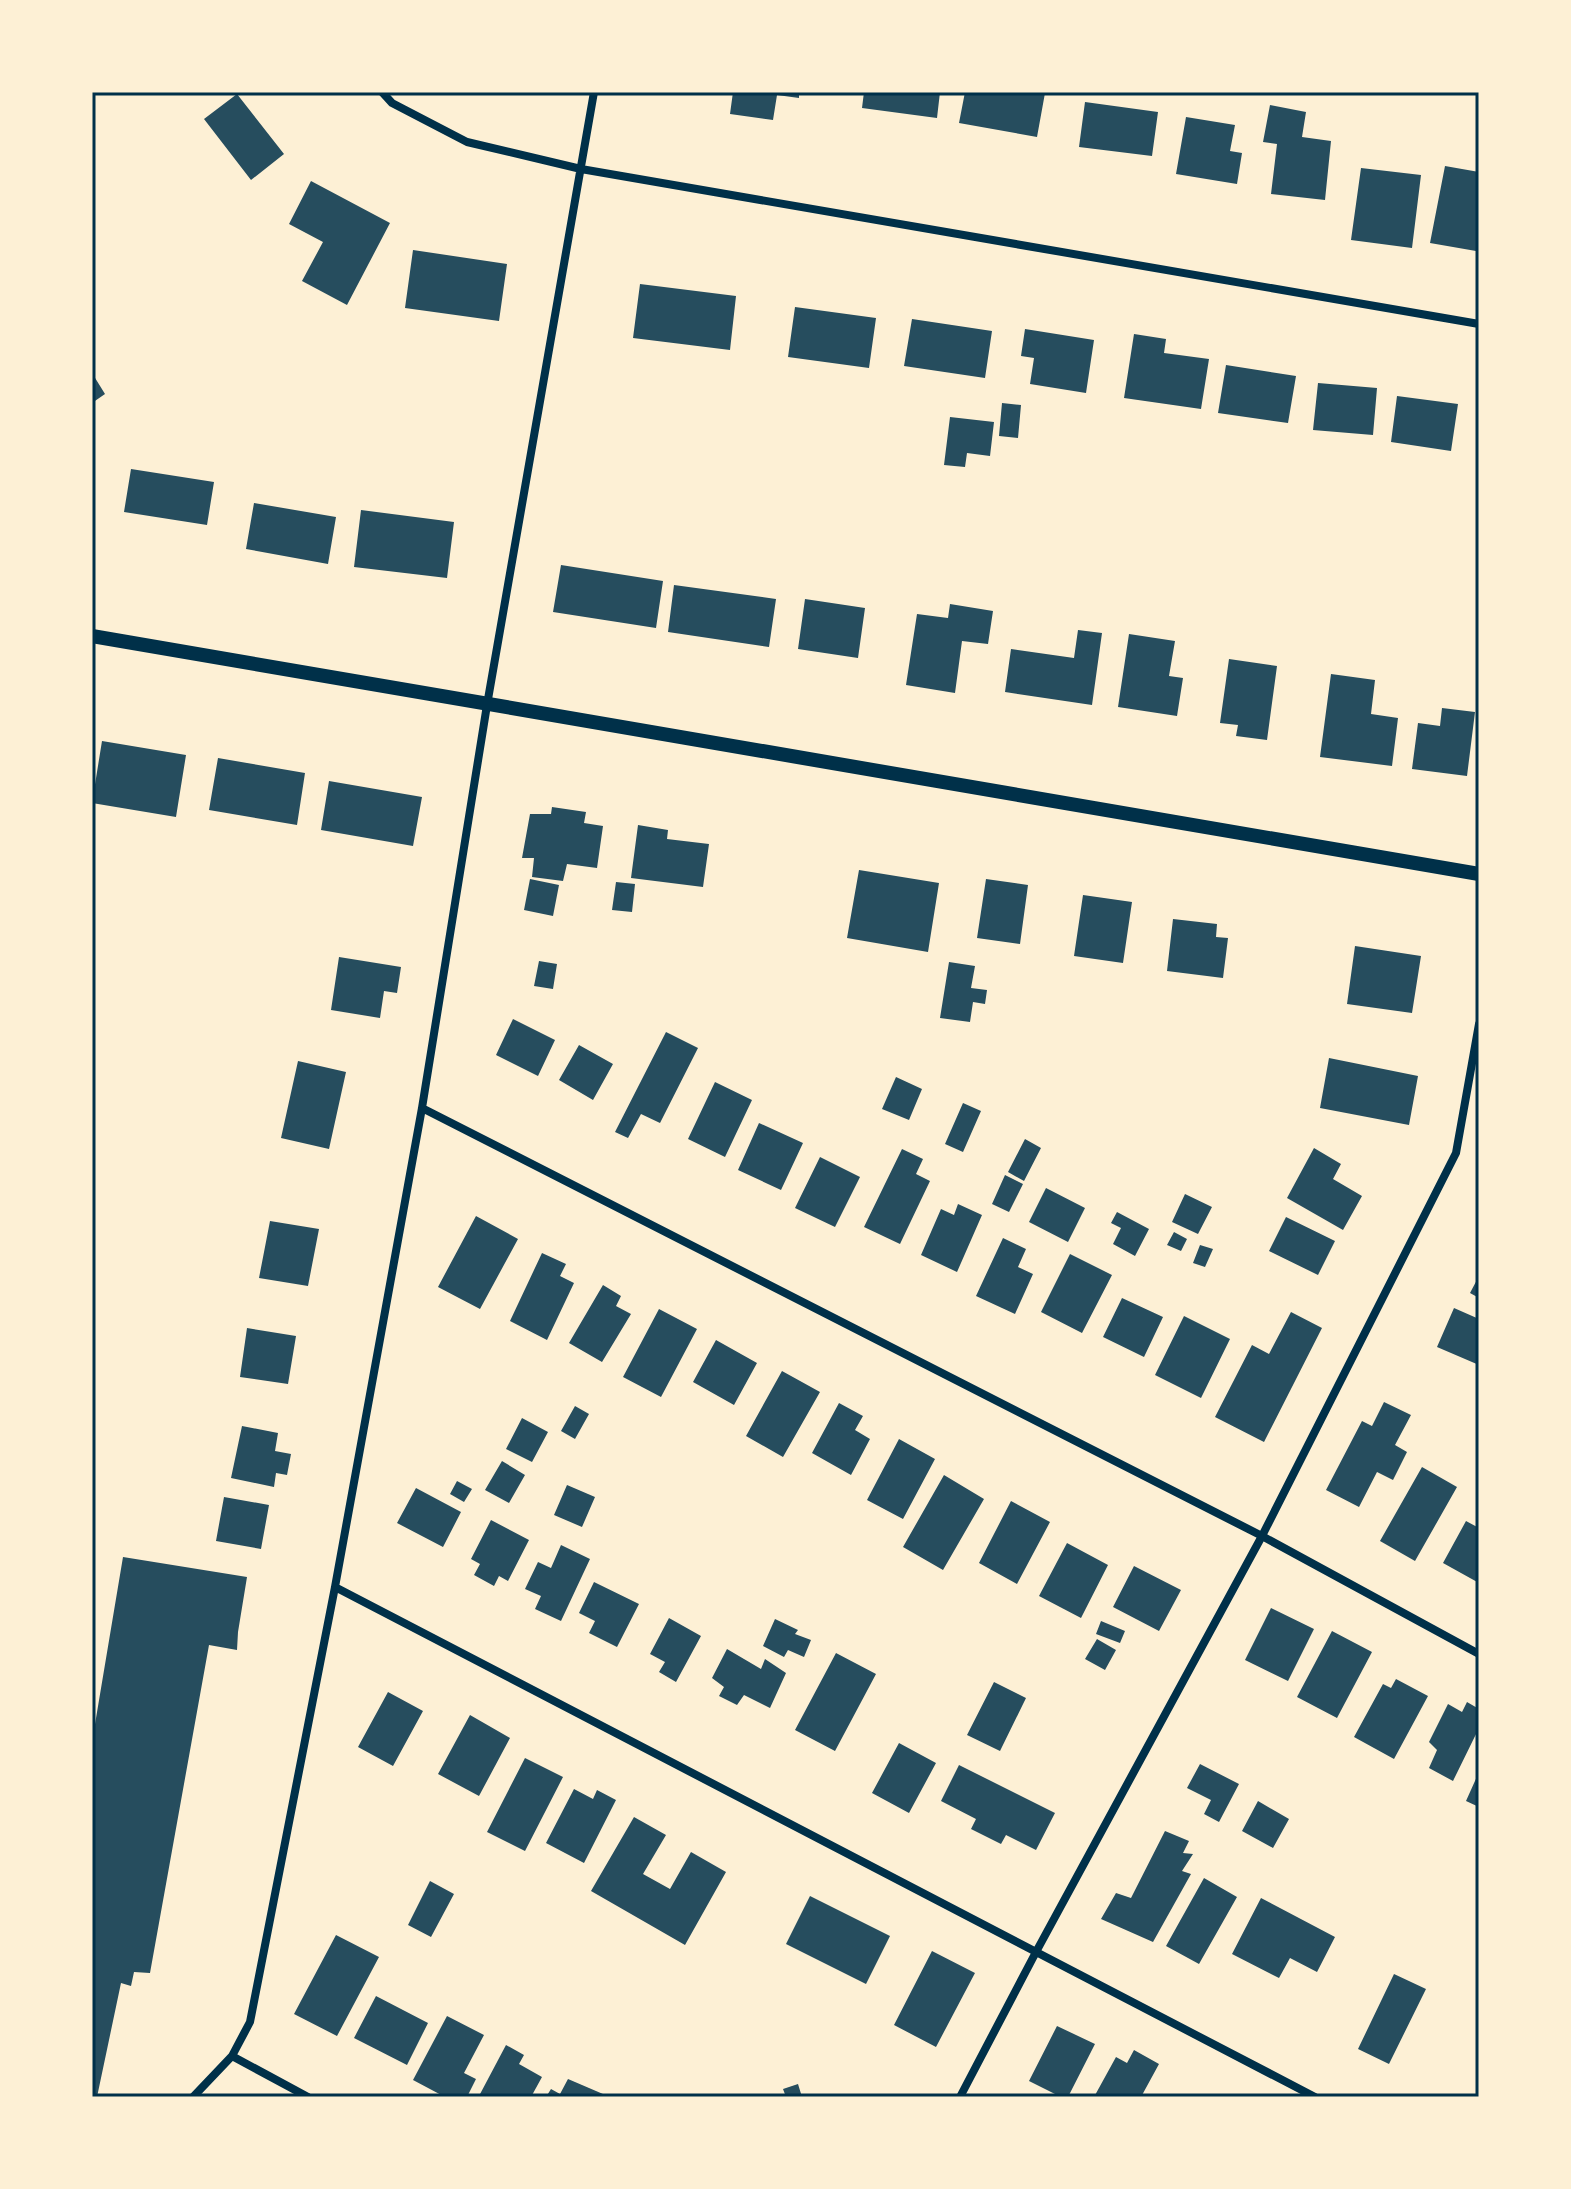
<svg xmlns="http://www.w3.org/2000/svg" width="1571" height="2189" font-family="'Space Grotesk',sans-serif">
  <rect width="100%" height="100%" fill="#fdf0d5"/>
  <path fill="#264d5e" d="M733,92H799V98L777,95L773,120L730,114Z
    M864,92H940L937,118L862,108Z
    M965,92L1045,93L1037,137L959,123Z
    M237,94L284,154L251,180L204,119Z
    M1085,102L1158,112L1152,156L1079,147Z
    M1270,105L1306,112L1302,137L1331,141L1325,200L1271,194L1277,144L1263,142Z
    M1186,117L1235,125L1230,151L1242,153L1237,184L1176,174Z
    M1445,166L1479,172V233L1476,251L1430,243Z
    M1361,168L1421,175L1412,248L1351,240Z
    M311,181L390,223L347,305L302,281L323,242L289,224Z
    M413,250L507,264L499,321L405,308Z
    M640,284L736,296L730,350L633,338Z
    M795,307L876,318L869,368L788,357Z
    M912,319L992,331L985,378L904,366Z
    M1025,329L1094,340L1086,393L1030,384L1034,358L1021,356Z
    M1134,334L1166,339L1164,353L1209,359L1201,409L1124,398Z
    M1226,365L1296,376L1288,423L1218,413Z
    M92,373L105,394L92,403Z
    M1318,383L1377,388L1373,435L1313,430Z
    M1397,396L1458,404L1451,451L1391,442Z
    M1002,403L1021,405L1018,438L999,436Z
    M950,417L994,422L990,456L967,453L965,467L944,465Z
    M131,469L214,482L207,525L124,512Z
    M254,503L336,517L328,564L246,549Z
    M361,510L454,522L447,578L354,567Z
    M561,565L663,581L656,628L553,612Z
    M674,585L776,599L769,647L668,632Z
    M805,599L865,608L858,658L798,649Z
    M950,604L993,611L988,644L962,641L955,693L906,685L917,614L948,618Z
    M1078,630L1102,633L1092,705L1005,692L1011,649L1074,658Z
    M1129,634L1175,641L1169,676L1183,678L1177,716L1118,707Z
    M1229,659L1277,666L1267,740L1236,736L1238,725L1220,723Z
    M1331,674L1375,680L1371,714L1398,718L1392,766L1320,757Z
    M1442,708L1475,712L1467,776L1412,769L1418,723L1440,726Z
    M102,741L186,755L176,817L92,803Z
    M218,758L305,773L297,825L209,810Z
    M329,781L422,797L413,846L321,830Z
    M552,807L586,812L584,823L603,826L597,868L567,864L563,881L532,877L534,858H522L530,814H551Z
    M638,825L668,830L667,839L709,844L703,887L631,878Z
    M859,870L939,883L928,952L847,938Z
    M530,879L559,885L553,916L524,910Z
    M986,879L1028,885L1020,944L977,938Z
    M616,882L635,884L632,912L612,910Z
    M1083,895L1132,902L1123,963L1074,956Z
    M1173,919L1217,924L1216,937L1228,938L1223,978L1167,971Z
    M1355,946L1421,956L1412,1013L1347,1004Z
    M339,957L401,967L397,993L384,991L380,1018L331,1010Z
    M539,961L557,964L553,989L534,986Z
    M949,962L975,966L971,988L987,990L985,1004L973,1002L970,1022L940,1018Z
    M513,1019L555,1040L538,1076L496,1055Z
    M666,1032L698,1048L660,1123L641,1114L628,1138L615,1132Z
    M579,1045L613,1064L593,1100L559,1080Z
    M1329,1058L1418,1076L1409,1125L1320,1108Z
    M298,1061L346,1072L329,1149L281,1138Z
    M896,1077L922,1089L909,1120L882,1109Z
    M715,1082L752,1100L725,1157L688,1139Z
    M963,1103L981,1111L963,1152L945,1144Z
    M759,1123L803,1143L781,1190L738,1170Z
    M1025,1139L1041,1148L1024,1181L1008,1172Z
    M1314,1148L1341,1164L1333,1179L1362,1196L1343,1230L1287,1198Z
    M902,1149L923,1159L916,1174L930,1181L900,1244L864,1227Z
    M820,1157L860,1177L835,1227L795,1208Z
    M1005,1175L1023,1184L1009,1212L992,1204Z
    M1046,1188L1085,1208L1068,1242L1029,1222Z
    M1185,1194L1212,1207L1198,1234L1172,1222Z
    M958,1204L982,1215L957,1272L921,1255L941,1209L954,1215Z
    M1117,1212L1149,1229L1135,1256L1113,1244L1121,1228L1111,1223Z
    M476,1216L518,1239L480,1309L438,1287Z
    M1286,1217L1335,1241L1318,1275L1269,1251Z
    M270,1221L319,1229L308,1286L259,1278Z
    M1174,1232L1187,1239L1181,1251L1167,1245Z
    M1003,1238L1026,1249L1018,1267L1033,1274L1015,1314L976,1296Z
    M1200,1245L1213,1249L1205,1267L1193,1263Z
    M542,1253L566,1264L560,1276L574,1283L547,1340L510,1321Z
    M1070,1254L1112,1275L1082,1333L1041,1312Z
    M1479,1276V1298L1470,1293Z
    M603,1285L621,1296L616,1306L631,1314L602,1362L569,1343Z
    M1122,1298L1163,1317L1144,1357L1103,1337Z
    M1454,1308L1479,1319V1365L1437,1347Z
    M659,1309L697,1329L661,1397L623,1377Z
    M1291,1312L1322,1328L1264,1442L1215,1417L1252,1345L1269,1354Z
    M1184,1316L1230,1339L1201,1398L1155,1375Z
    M247,1328L296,1336L288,1384L240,1377Z
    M716,1340L757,1363L734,1405L693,1382Z
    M782,1371L820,1392L783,1457L746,1436Z
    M1384,1402L1411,1415L1395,1445L1407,1452L1393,1480L1377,1472L1359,1507L1326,1490L1362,1421L1372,1426Z
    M839,1403L863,1416L855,1430L870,1439L851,1475L812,1453Z
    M575,1406L589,1414L575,1439L561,1431Z
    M522,1418L548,1432L532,1462L506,1449Z
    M242,1426L278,1433L275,1451L291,1454L287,1475L276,1473L274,1487L231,1478Z
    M899,1439L935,1459L903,1519L867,1500Z
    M502,1461L525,1475L509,1503L485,1490Z
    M1422,1467L1457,1487L1415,1561L1380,1541Z
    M944,1475L984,1499L943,1570L903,1547Z
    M457,1481L472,1489L464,1502L450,1494Z
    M567,1485L595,1497L582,1527L554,1515Z
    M416,1488L461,1512L443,1547L397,1523Z
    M224,1497L269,1505L261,1549L216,1541Z
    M1011,1501L1050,1522L1017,1584L979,1563Z
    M491,1520L529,1540L508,1581L499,1576L494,1586L474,1575L480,1564L471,1559Z
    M1466,1521L1479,1528V1583L1443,1563Z
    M1067,1543L1108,1565L1081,1618L1039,1596Z
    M561,1545L590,1559L561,1621L535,1609L541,1596L525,1589L538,1562L551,1568Z
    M123,1557L247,1577L238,1632L237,1650L209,1645L150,1973L134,1972L131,1986L121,1983L97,2097H92V1742Z
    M1134,1566L1181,1590L1159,1631L1113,1607Z
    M594,1582L639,1604L617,1647L589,1633L595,1621L579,1613Z
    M1271,1608L1314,1629L1288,1681L1245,1660Z
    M669,1618L701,1636L676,1682L659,1672L665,1662L650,1654Z
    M775,1619L798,1630L795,1634L811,1640L804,1657L788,1650L784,1657L763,1646Z
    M1101,1621L1125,1631L1120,1643L1096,1634Z
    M1332,1631L1372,1652L1337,1718L1297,1697Z
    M1097,1639L1116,1650L1105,1670L1085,1659Z
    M727,1649L761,1669L765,1659L786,1673L770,1708L744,1695L737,1705L719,1696L724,1687L712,1678Z
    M836,1653L876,1674L835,1751L795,1730Z
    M1396,1679L1428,1696L1394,1759L1354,1737L1383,1684L1391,1688Z
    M994,1682L1026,1698L1000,1751L967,1735Z
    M388,1692L423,1711L393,1766L358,1747Z
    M1467,1702L1479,1709V1728L1453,1781L1429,1768L1437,1750L1429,1742L1448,1704L1462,1712Z
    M470,1715L510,1738L479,1796L438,1774Z
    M899,1743L936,1763L909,1813L872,1793Z
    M525,1758L563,1777L525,1851L487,1832Z
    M1200,1764L1239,1784L1219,1822L1204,1814L1211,1800L1187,1788Z
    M959,1765L1055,1813L1036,1850L1006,1835L1001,1844L971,1829L976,1819L941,1801Z
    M1479,1772V1807L1466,1801Z
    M574,1789L593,1799L597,1790L616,1800L584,1863L546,1843Z
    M1258,1801L1289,1819L1273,1848L1242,1831Z
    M634,1817L666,1835L643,1874L670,1889L691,1852L726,1872L685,1945L591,1891Z
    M1165,1831L1189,1841L1183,1853L1193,1854L1182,1871L1191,1874L1153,1942L1101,1919L1116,1893L1131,1898Z
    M1204,1878L1237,1897L1199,1964L1166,1946Z
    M430,1881L454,1894L431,1937L408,1925Z
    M810,1896L890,1936L866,1984L786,1944Z
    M1261,1898L1335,1937L1317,1972L1290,1958L1279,1978L1232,1954Z
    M336,1935L379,1957L337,2036L294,2014Z
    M932,1951L975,1973L936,2047L894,2025Z
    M1394,1974L1426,1989L1389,2064L1358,2049Z
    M376,1996L428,2023L407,2065L354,2038Z
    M447,2016L484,2035L464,2073L476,2079L467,2097H445L413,2080Z
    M1057,2026L1095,2044L1068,2097H1061L1029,2081Z
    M506,2045L524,2055L519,2064L542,2077L531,2097H481L479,2096Z
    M1134,2050L1159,2064L1141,2097H1094L1116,2057L1127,2063Z
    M568,2079L610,2097H546L551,2089L560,2094Z
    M798,2084L802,2097H786L783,2089Z"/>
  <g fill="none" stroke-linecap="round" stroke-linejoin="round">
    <path stroke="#003049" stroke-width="8" d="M382,92L392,103L467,142L581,169L1479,324
      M422,1108L1262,1536L1479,1654
      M335,1587L1315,2097
      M232,2056L308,2097
      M193,2097L232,2056L250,2022L335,1587L422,1108L487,705L594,92
      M960,2097L1036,1952L1262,1536L1456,1153L1479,1024"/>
    <path stroke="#003049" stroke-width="14" d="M92,636L1479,874"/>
  </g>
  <rect width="1571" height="2189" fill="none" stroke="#fdf0d5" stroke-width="188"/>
  <rect x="94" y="94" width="1383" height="2001" fill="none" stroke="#003049" stroke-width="3"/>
</svg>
